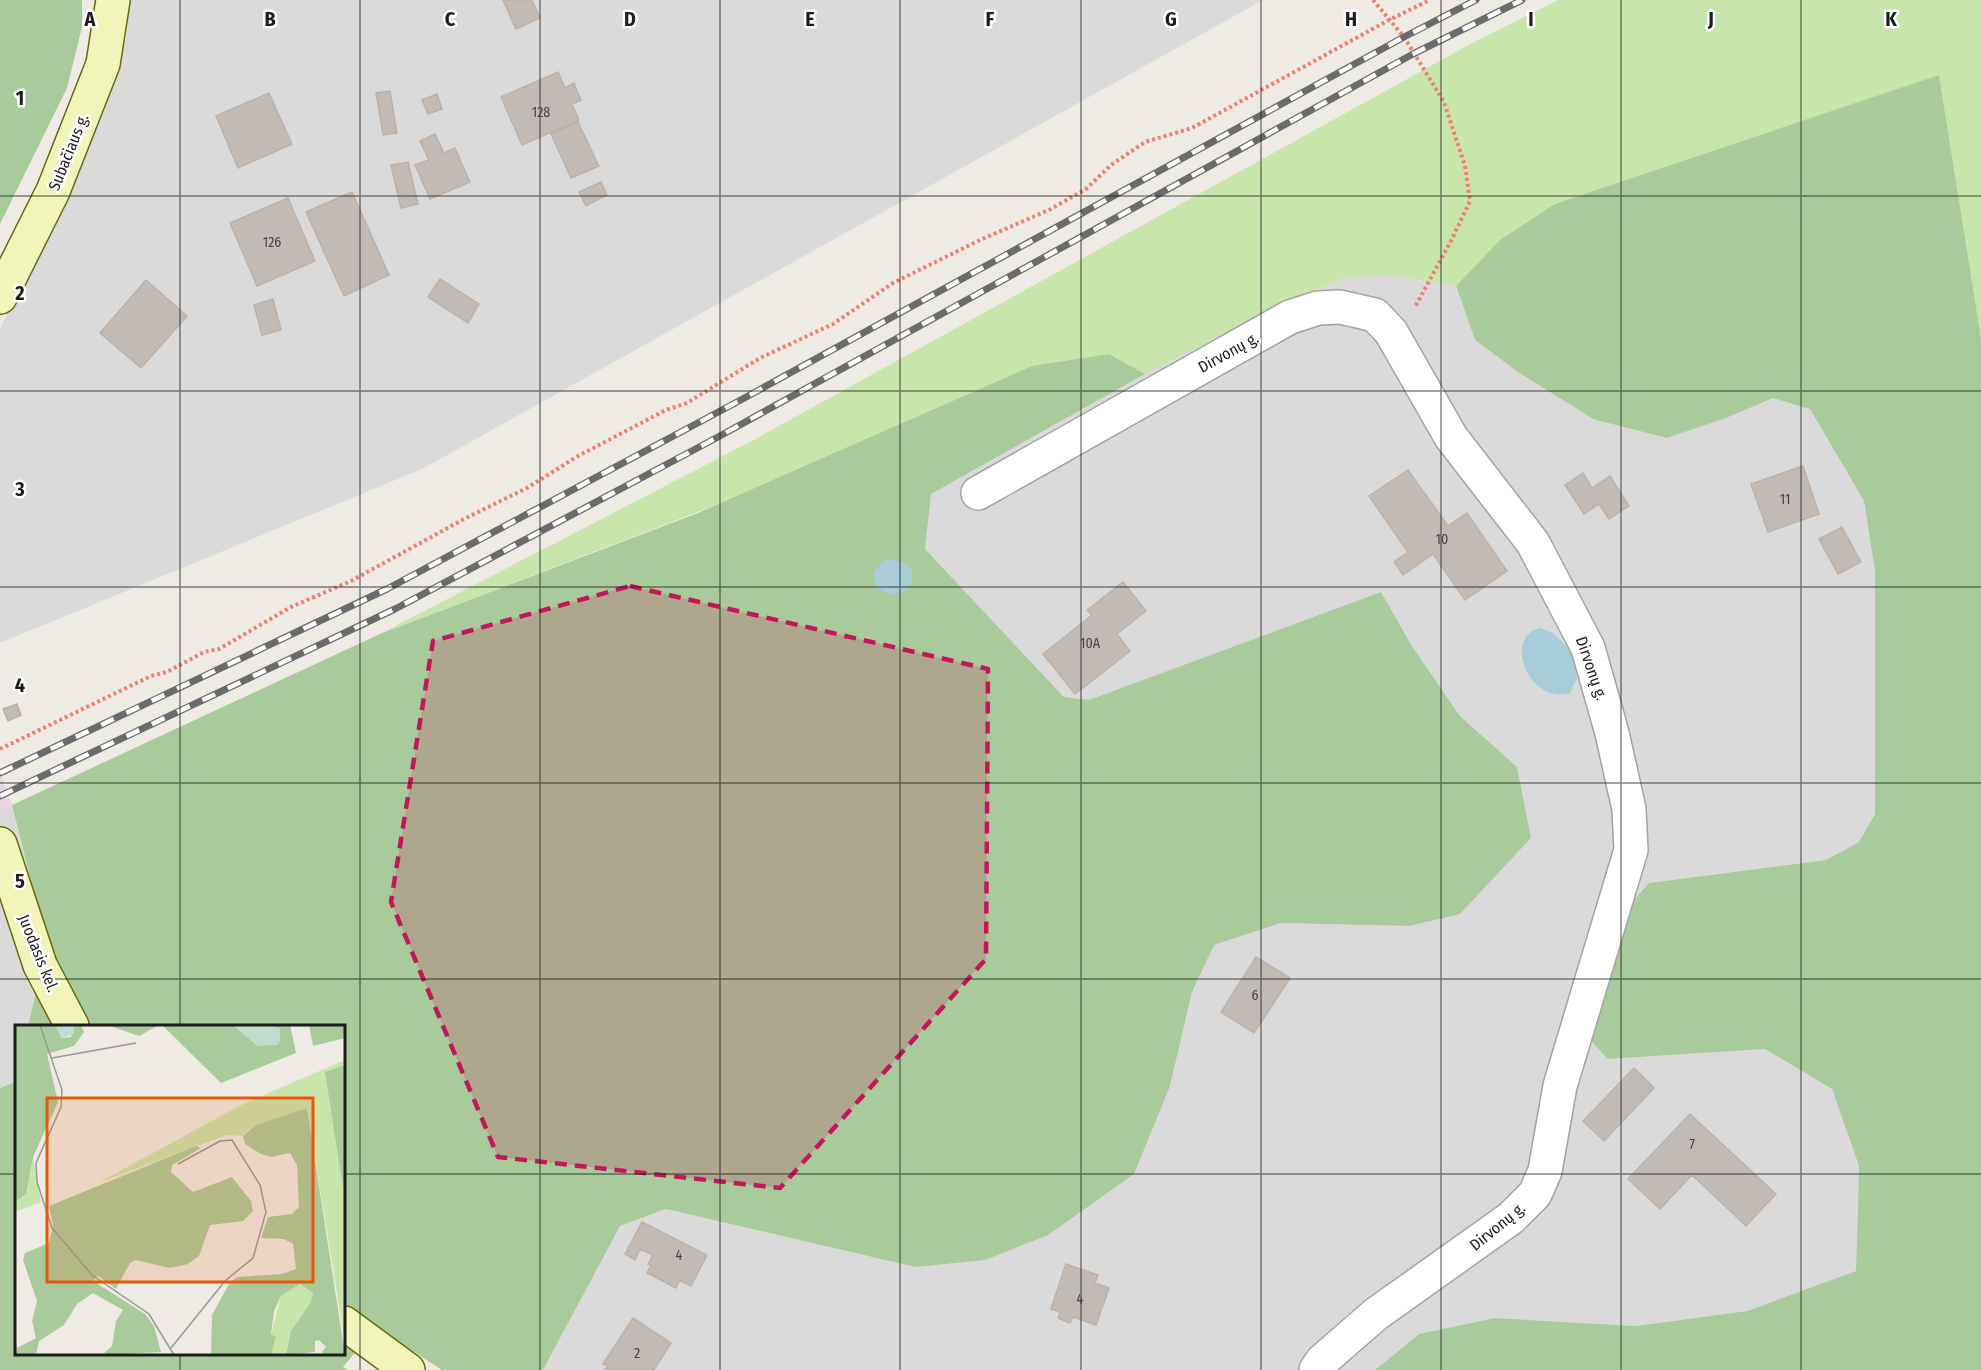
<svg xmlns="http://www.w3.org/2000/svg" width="1981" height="1370" font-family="'Fira Sans Condensed',sans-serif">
  <rect width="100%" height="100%" fill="#eeebe4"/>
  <path fill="#dbdada" d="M130,0H1263L422,469L0,643V329L103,112L126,40Z
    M1386,275L1456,286L1475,340L1518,372L1593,419L1726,418L1773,398L1810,409L1864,501L1875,571V814L1859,842L1826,860L1649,883L1608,1059L1765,1049L1832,1089L1859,1166L1856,1271L1747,1311L1636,1326L1495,1318L1419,1334L1375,1370H543L620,1226L667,1209L915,1267L1170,1086L1192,992L1214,945L1281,923L1409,926L1517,767L1460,716L1412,646L1381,592L1089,700L1064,697L925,549L930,494L1145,374L1302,295L1344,278Z
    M12,805L47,945L28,1026H16V1075L15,1082L0,1088V810Z"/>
  <path fill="#e6d6e3" d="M0,773L12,805L0,810Z"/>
  <path fill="#c8e5ac" d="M1558,0H1981V338L1939,75L1500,240L1456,286L1386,275L1344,278L1302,295L1145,374L1109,354L380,634L748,443L1476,41Z"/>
  <path fill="#a9cb9b" d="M0,0H82V27L67,88L0,224Z
    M1939,75L1981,338V1370H1375L1419,1334L1495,1318L1636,1326L1747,1311L1856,1271L1859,1166L1832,1089L1765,1049L1608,1059L1591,1041L1621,914L1649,883L1826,860L1859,842L1875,814V571L1864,501L1810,409L1773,398L1726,418L1667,438L1593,419L1518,372L1475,340L1456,286L1500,240L1555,204Z
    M1109,354L1145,374L931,494L925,549L1064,697L1089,700L1381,592L1412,646L1460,716L1517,767L1531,838L1460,914L1409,926L1281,923L1214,945L1192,992L1170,1086L1134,1174L1048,1235L985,1260L915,1267L666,1209L620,1226L543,1370H442L376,1327L343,1367L348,1370H0V1088L15,1082L16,1075V1354H344V1026H28L47,945L12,805L380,634L698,513L1032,366Z"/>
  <path fill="#a7cdd9" d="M891,559L903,563L911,569C912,574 913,579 911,583C905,598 881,597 875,582C874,579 874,576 874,572L882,562Z
    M1540,628L1553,633L1571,650L1577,665L1576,680L1570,693C1529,705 1502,637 1540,628Z"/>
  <path fill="#c2bab4" stroke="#beb1a7" stroke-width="1.5" d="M503,0H532L540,18L516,29Z
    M558,72L565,88L574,83L581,100L572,104L579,120L522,145L501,97Z
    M390,91L397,133L383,135L376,93Z
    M269,93L292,144L238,168L216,116Z
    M437,94L442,109L428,114L422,100Z
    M578,122L599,166L571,178L551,134Z
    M435,134L444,153L455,148L470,182L430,199L415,165L429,160L420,141Z
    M408,162L418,204L401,208L391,165Z
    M601,182L607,195L586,206L579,192Z
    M352,192L389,275L344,296L306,212Z
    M288,198L315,261L257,286L230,223Z
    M440,279L479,304L468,323L428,297Z
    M146,280L187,316L141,368L100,333Z
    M273,299L281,330L262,335L254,305Z
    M1803,466L1819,514L1768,532L1751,484Z
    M1408,470L1448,526L1467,513L1507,571L1465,600L1433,554L1403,575L1394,562L1408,552L1369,496Z
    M1583,473L1592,488L1610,476L1629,506L1609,519L1599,504L1584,514L1565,485Z
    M1842,527L1861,562L1838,574L1819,539Z
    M1123,582L1146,611L1117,634L1130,651L1075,694L1043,654L1092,615L1087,610Z
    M17,704L21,715L8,721L3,709Z
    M1256,957L1290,978L1254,1033L1221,1012Z
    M1634,1068L1654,1088L1604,1141L1583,1121Z
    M1690,1114L1776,1194L1746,1226L1692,1175L1660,1209L1628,1179Z
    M642,1222L707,1255L691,1286L680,1280L676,1288L647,1273L651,1265L648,1264L653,1255L640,1249L635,1260L625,1254Z
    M1066,1264L1098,1275L1095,1283L1109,1288L1096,1325L1073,1317L1070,1323L1058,1318L1060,1312L1051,1309Z
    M633,1318L671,1343L654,1370H605L608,1366L603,1364Z"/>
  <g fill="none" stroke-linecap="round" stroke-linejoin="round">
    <g stroke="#a4a4a4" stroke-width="36">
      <path id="street" d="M978,493L1290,317L1318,308L1340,307L1375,315L1391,332L1451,437L1533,543L1588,648L1612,733L1629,809L1631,850L1560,1086L1545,1171L1535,1194L1511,1218L1376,1314L1322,1361L1316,1370"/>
    </g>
    <g stroke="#626d0b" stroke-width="36">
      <path id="secondary" d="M0,297L53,191L103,64L113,0
        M0,844L40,965L72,1026
        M344,1323L408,1370"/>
    </g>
    <path stroke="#f17f72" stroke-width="4" stroke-dasharray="3 3" stroke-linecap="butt" d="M1373,0L1404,37L1444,102L1465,166L1470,201L1451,241L1415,307
      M0,749L151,676L167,672L204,652L219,649L291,607L351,581L464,519L527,488L578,456L666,410L687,403L760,358L833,324L893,283L980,240L1051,209L1086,189L1111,165L1145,142L1192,128L1389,20L1430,0"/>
    <use href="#street" stroke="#fff" stroke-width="33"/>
    <use href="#secondary" stroke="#f2f5ba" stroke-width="33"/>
    <g stroke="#6b6b6b" stroke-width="7">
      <path id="rail" d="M0,773L387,589L737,402L1404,37L1476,0
        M0,796L395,609L718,437L1413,54L1522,0"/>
    </g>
    <use href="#rail" stroke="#fff" stroke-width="4.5" stroke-dasharray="14" stroke-linecap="butt"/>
  </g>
  <path fill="#c2185b" fill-opacity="0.2" stroke="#c2185b" stroke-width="4.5" stroke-dasharray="12 8" stroke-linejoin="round" d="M630,586L988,669L986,959L780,1188L498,1157L391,902L433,641Z"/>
  <path fill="none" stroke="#1d1d1d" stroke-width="1.5" stroke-opacity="0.55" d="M180,0V1026M360,0V1370M540,0V1370M720,0V1370M900,0V1370M1081,0V1370M1261,0V1370M1441,0V1370M1621,0V1370M1801,0V1370M0,196H1981M0,391H1981M0,587H1981M0,783H1981M0,979H1981M0,1174H16M344,1174H1981M180,1354V1370"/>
  <g text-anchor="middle" stroke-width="5" stroke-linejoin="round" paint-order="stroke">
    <g font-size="14" fill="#464443">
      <text x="541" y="117">128</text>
      <text x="272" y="247">126</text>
      <text x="1785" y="504">11</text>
      <text x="1442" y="544">10</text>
      <text x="1090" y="648">10A</text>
      <text x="1255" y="1000">6</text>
      <text x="1692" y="1149">7</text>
      <text x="679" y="1260">4</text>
      <text x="1080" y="1304">4</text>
      <text x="637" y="1358">2</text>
    </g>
    <g font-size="16" fill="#1d1d1d" stroke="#fff">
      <text transform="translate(68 152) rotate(-68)" y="6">Subačiaus g.</text>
      <text transform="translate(1228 352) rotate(-29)" y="6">Dirvonų g.</text>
      <text transform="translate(1592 668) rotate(71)" y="6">Dirvonų g.</text>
      <text transform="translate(39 953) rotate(68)" y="6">Juodasis kel.</text>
      <text transform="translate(1497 1226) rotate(-39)" y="6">Dirvonų g.</text>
    </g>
  </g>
  <g transform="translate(15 1025)">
    <rect width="330" height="330" fill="#eeebe4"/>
    <path d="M330,35V40L311,48L330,176V318L292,83L233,105L228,111L212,110L83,158L230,78ZM18,132L26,177L0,187V177L11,169ZM285,259L298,268L296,278L276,306L271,330H251L261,312L256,310L266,271Z" fill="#c8e5ac"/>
    <path d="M0,0H40L47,13L56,12L59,0H66L69,7L59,21L32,29L43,77L18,132L11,169L0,177ZM92,0H144L124,11ZM147,0H218L243,21L265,4L257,0H275L281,28L206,58ZM294,0H330V13L298,21ZM330,40V176L310,47ZM292,83L330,330H310L307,327L311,322L304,315L300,316V327L271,330L276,306L296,277L298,268L285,259L266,271L259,286L256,309L261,312L256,329L196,330L197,290L214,259L222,252L267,249L281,244L278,219L269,214L246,213L253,192L277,189L284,182L282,140L275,128L256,132L246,129L230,119L228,111L241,100ZM181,121L186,123L157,140L156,147L178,167L217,152L236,176L238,186L228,196L195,200L184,231L173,239L155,243L121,235L115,238L101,264L83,251L78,256L130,289L139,301L146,327L87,330L97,321L101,296L108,285L78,268L62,279L49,300L24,316L21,330H0V315L2,323L21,313L17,296L22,276L8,235L10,228L34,218L38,200L34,181Z" fill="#a9cb9b"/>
    <path d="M40,0H59V9L47,13ZM218,0H257L265,4V16L262,20L243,21Z" fill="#c2dbcf"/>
    <path fill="none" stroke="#9a9994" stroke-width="1.5" d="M25,0L47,65L46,82L21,138L22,157L37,203L77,250L134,289L159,330M37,33L121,18M156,323L210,256L238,233L251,187L245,160L217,115L205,116L163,139"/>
    <path fill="#e8590c" fill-opacity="0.15" stroke="#e8590c" stroke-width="3" d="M32,73H298V257H32Z"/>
    <rect width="330" height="330" fill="none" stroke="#1d1d1d" stroke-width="3"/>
  </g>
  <g font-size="20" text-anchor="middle" font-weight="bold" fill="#1d1d1d" stroke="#fff" stroke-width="5" stroke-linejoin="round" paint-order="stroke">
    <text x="90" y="26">A</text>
    <text x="270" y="26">B</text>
    <text x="450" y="26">C</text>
    <text x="630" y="26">D</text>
    <text x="810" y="26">E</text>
    <text x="990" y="26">F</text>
    <text x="1171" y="26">G</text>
    <text x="1351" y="26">H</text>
    <text x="1531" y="26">I</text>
    <text x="1711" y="26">J</text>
    <text x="1891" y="26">K</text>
    <text x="20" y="105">1</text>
    <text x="20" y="300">2</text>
    <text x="20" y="496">3</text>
    <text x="20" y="692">4</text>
    <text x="20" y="888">5</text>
  </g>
</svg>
